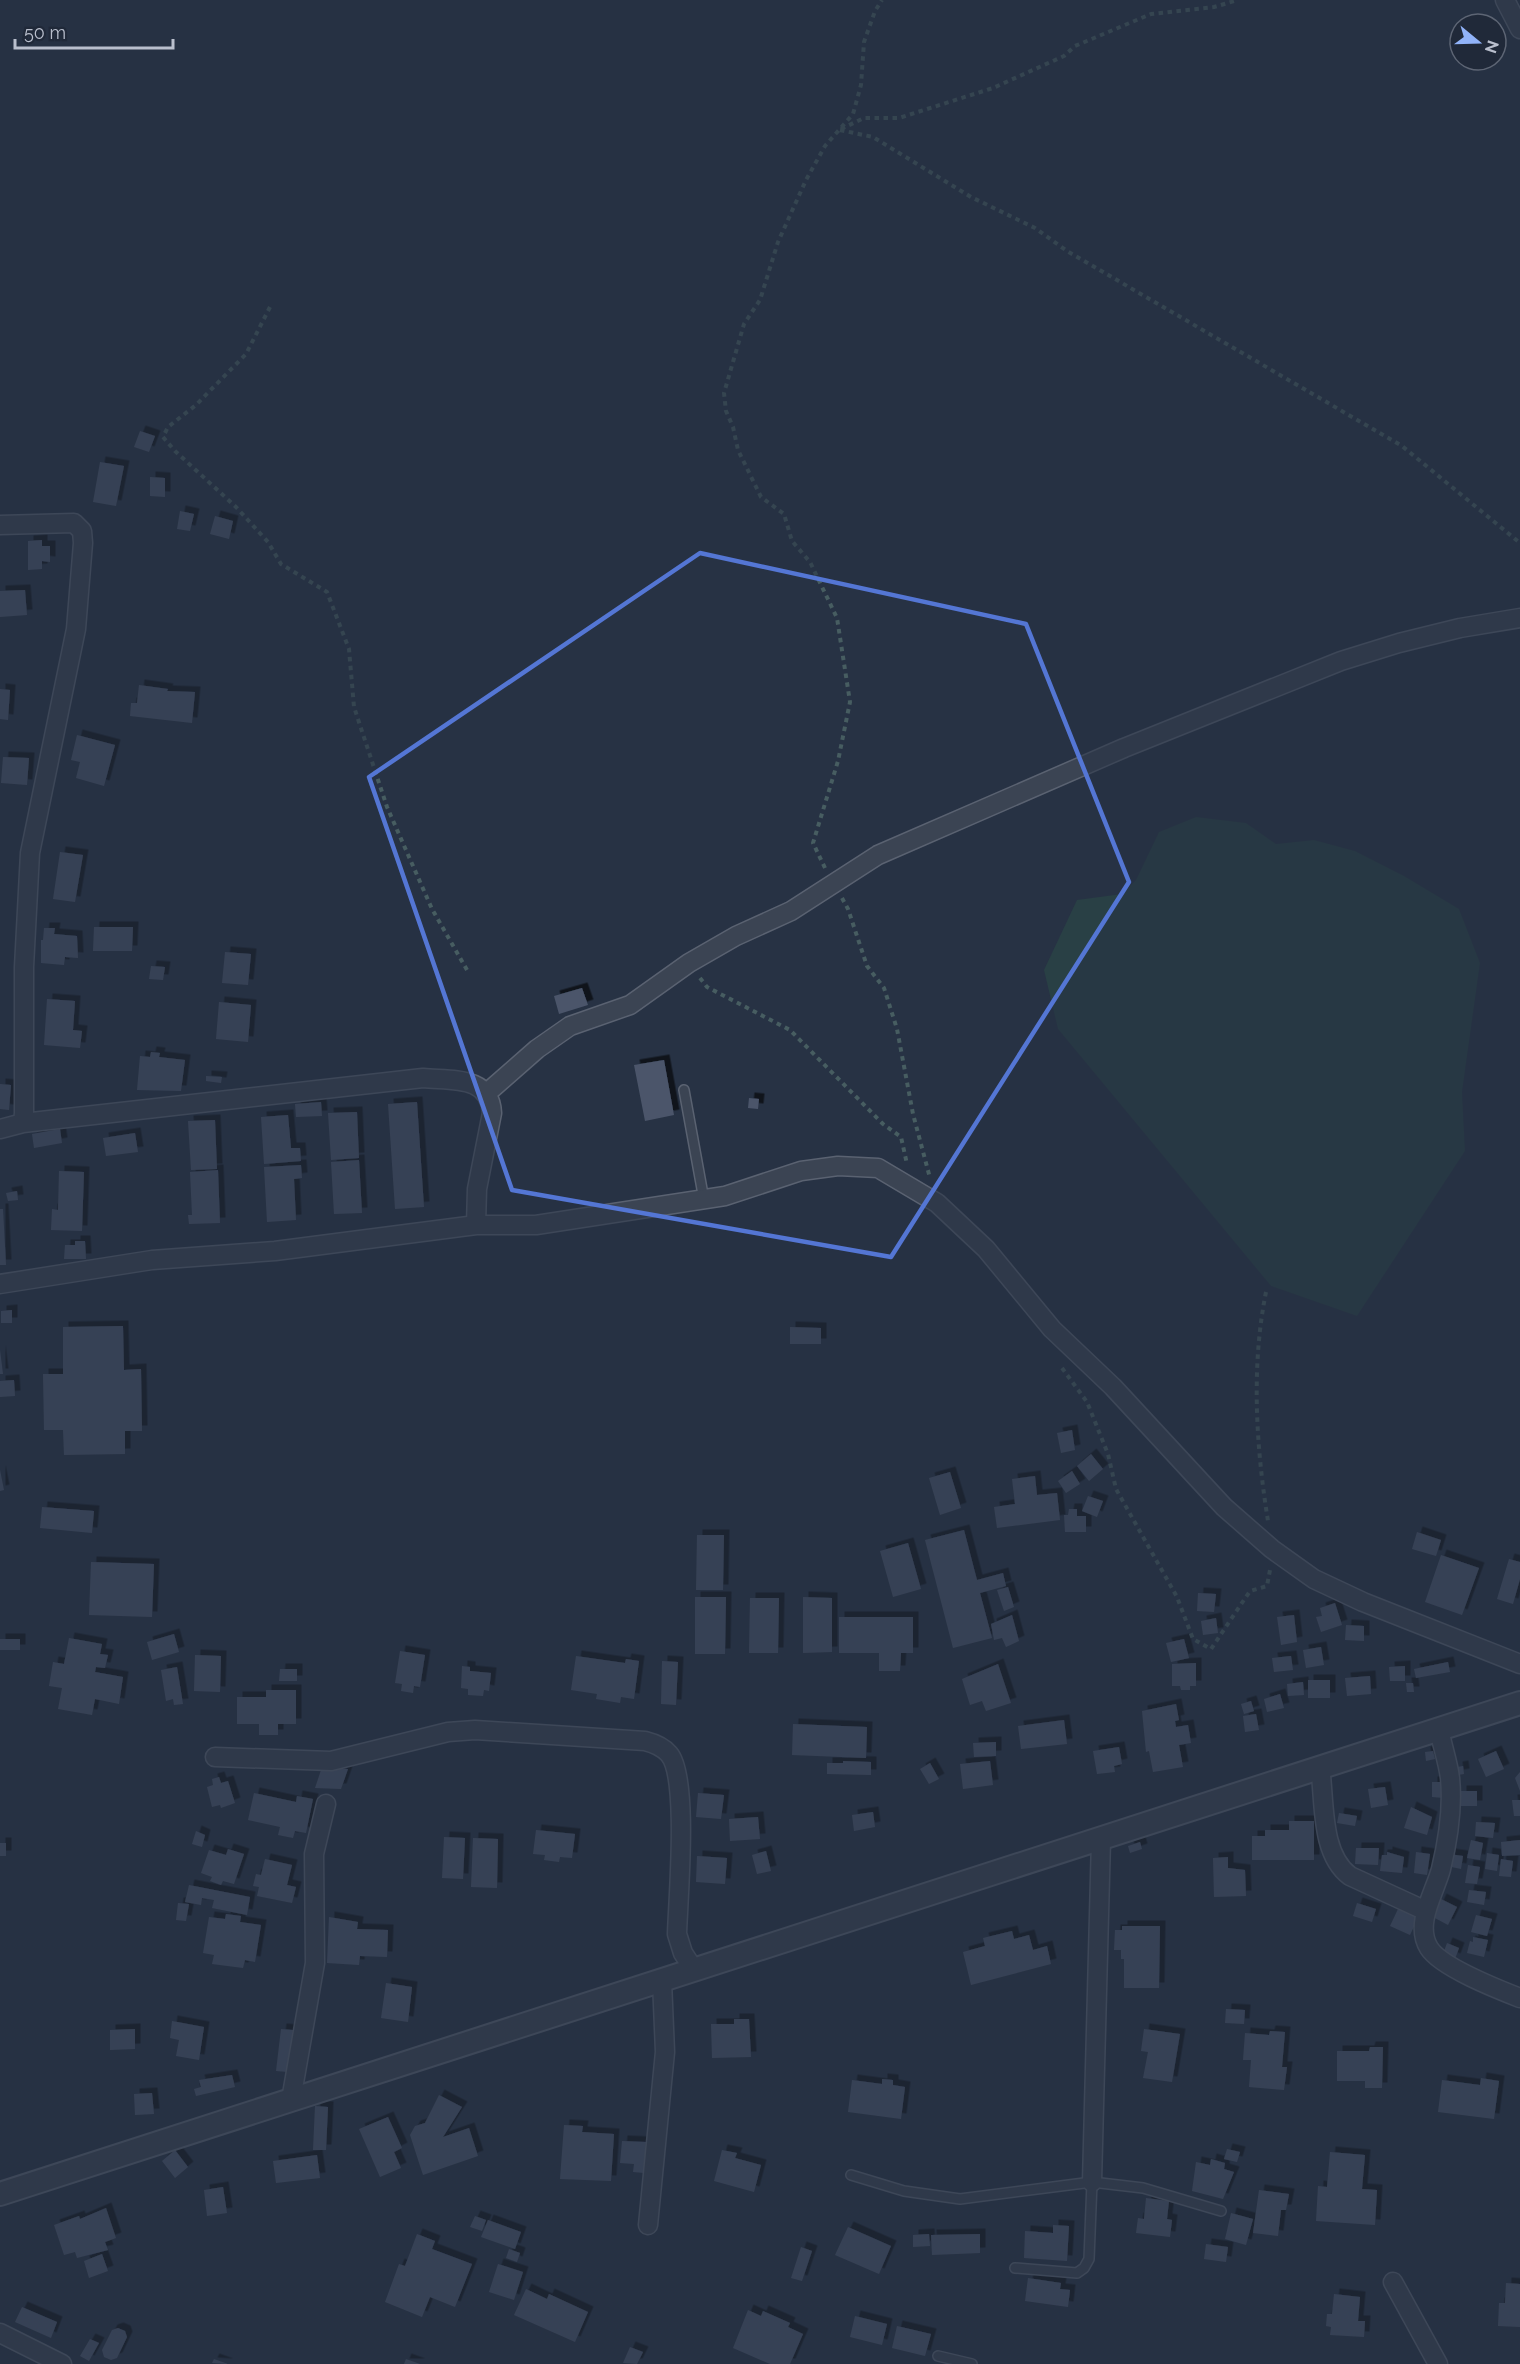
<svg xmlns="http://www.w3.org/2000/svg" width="1520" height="2364" font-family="Raleway,sans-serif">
  <defs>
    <filter id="shadow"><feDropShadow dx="5.5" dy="-5.5" stdDeviation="0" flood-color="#0009"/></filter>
  </defs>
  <rect width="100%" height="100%" fill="#273244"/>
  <path fill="#294045" d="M1196,817L1246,823L1276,844L1314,840L1355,851L1404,876L1459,909L1480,963L1462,1092L1465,1151L1357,1316L1271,1286L1058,1029L1044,970L1077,900L1122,894L1136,880L1159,832Z"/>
  <path fill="#4b556a" filter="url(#shadow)" d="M140,431L155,436L149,452L134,447Z
    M100,462L124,466L116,506L93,502Z
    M150,477L165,478V497L150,496Z
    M180,511L194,514L190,531L177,529Z
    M215,516L233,521L229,539L210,534Z
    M42,540V546H50V562L42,561V569L28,570V541Z
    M25,590L27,615L0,617V591Z
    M139,685L168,689L167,691L195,692L192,723L130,716L131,703H137Z
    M0,689L10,690L8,720L0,719Z
    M77,735L115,745L104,786L76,778L80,762L71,760Z
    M3,757L29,758L27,785L1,783Z
    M60,852L83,855L75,902L53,899Z
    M94,927H133L132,951H93Z
    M44,928H55L54,934L77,936L78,958L65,957L64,965L41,963V940H43Z
    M225,952L251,954L248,985L222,983Z
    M151,966L165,967L163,980L149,979Z
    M582,988L588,1005L559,1014L554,996Z
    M47,999L75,1001L73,1030L82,1031L80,1048L44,1045Z
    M219,1002L251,1005L248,1042L216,1039Z
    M151,1052L160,1053L159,1057L185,1060L181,1091L137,1090L140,1056L150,1057Z
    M664,1060L674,1115L645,1121L634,1065Z
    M206,1076L222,1077L221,1083L206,1081Z
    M0,1084L11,1085L9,1110L0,1109Z
    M749,1098L759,1099L758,1109L748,1108Z
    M321,1102L322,1116L296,1117L295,1104Z
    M417,1102L424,1207L395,1209L388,1104Z
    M357,1112L359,1158L331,1160L328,1113Z
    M288,1115L291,1148H300L301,1161L264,1164L261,1117Z
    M215,1120L217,1169L191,1170L188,1121Z
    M60,1129L62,1143L34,1148L32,1134Z
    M135,1133L138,1152L106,1156L103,1138Z
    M359,1160L362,1213L334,1214L331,1162Z
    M301,1165L302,1178L294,1179L296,1220L267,1222L264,1167Z
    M218,1170L220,1223L189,1224L188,1215H192L190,1172Z
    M59,1171L84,1172L82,1231L51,1230L52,1209L58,1210Z
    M17,1191L18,1200L8,1201L6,1193Z
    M0,1209H3L6,1265H0Z
    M75,1241H85L86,1259H64L65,1245H75Z
    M12,1310V1323H1V1311Z
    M123,1326L124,1370L141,1369L142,1431H125V1454L64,1455L63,1430H44L43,1374H63V1327Z
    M790,1327L821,1328V1344H790Z
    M0,1350L3,1374H0Z
    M14,1380L15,1396L0,1397V1381Z
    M1072,1430L1075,1450L1061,1453L1057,1433Z
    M1091,1454L1103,1469L1089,1481L1077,1466Z
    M0,1470L4,1490L0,1491Z
    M1072,1471L1080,1484L1066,1493L1058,1481Z
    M950,1472L961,1508L940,1515L929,1478Z
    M1035,1476L1037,1495L1057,1493L1060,1520L997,1528L994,1507L1015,1504L1012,1479Z
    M1088,1496L1103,1501L1097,1517L1082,1511Z
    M42,1507L94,1511L92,1533L40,1528Z
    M1069,1509H1077V1516H1086V1532H1065L1064,1515H1068Z
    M964,1530L977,1580L1003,1573L1006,1586L980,1593L992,1638L953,1648L925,1540Z
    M1417,1532L1441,1540L1436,1556L1412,1549Z
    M697,1535H724L723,1590H696Z
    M908,1543L921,1589L893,1597L880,1551Z
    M1441,1555L1479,1568L1462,1615L1425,1602Z
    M1509,1559L1520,1562V1579L1513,1604L1497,1599Z
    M91,1562L154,1564L152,1617L89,1615Z
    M1008,1587L1014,1607L1004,1611L997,1590Z
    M1198,1593L1216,1594L1214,1612L1197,1611Z
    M695,1597H726L725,1654H695Z
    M803,1597L832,1598V1652L803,1653Z
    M750,1598H779L778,1653H749Z
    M1335,1603L1342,1625L1321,1632L1316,1617L1322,1616L1320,1608Z
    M1012,1615L1019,1641L1006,1647L1002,1638L994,1640L991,1624Z
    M1294,1615L1297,1642L1281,1645L1277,1617Z
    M839,1617H913V1653H901L900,1671H879V1653H839Z
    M1216,1618L1218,1633L1203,1635L1201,1621Z
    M1346,1625L1364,1626V1641L1345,1640Z
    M174,1634L179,1652L152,1660L147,1642Z
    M69,1638L102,1644L100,1654L108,1655L105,1668L96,1667L95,1672L123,1677L119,1704L95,1699L92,1715L58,1709L62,1688L49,1686L53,1662L64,1664Z
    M0,1639H20V1650H0Z
    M1184,1639L1189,1658L1171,1662L1166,1643Z
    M1321,1647L1324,1665L1306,1668L1303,1650Z
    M400,1651L425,1655L420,1687L414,1686L413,1693L401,1691L402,1684L395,1683Z
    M195,1655L221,1656L220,1692L194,1691Z
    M576,1656L625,1663L626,1659L639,1661L634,1699L621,1697L620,1703L596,1699L597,1694L571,1690Z
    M1291,1656L1293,1670L1274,1672L1272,1658Z
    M662,1661L678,1662L676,1705L661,1704Z
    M1448,1662L1450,1672L1416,1678L1414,1669Z
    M1196,1663V1686H1190V1690H1181L1180,1686H1172V1664Z
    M998,1664L1011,1703L986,1711L982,1701L970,1705L962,1679Z
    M462,1666L470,1667V1671L491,1673L489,1691L484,1690L483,1696L468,1695V1689L461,1688Z
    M1405,1666V1681H1390L1389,1667Z
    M177,1667L183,1704L174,1705L173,1699L166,1701L161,1670Z
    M280,1669H297V1681H279Z
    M1370,1676L1371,1694L1347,1696L1345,1678Z
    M1308,1680H1330V1698H1308Z
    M1303,1682L1304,1695L1288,1696L1287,1684Z
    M1406,1683H1413L1414,1692H1407Z
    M266,1690H296V1724H278V1735H259V1724H237V1697H266Z
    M1280,1694L1284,1708L1267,1712L1264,1699Z
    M1251,1701L1254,1711L1244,1714L1241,1704Z
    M1176,1704L1179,1720L1175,1721L1176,1727L1188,1725L1191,1743L1179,1745L1183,1767L1153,1772L1149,1751L1146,1752L1142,1711Z
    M1256,1714L1259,1730L1245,1732L1243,1716Z
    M1064,1720L1067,1744L1021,1749L1018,1726Z
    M793,1724L867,1727L866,1758L792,1755Z
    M996,1742V1756L974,1757L973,1743Z
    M1119,1747L1122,1764L1114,1766L1115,1772L1097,1774L1093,1751Z
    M1433,1751L1435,1759L1426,1761L1425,1752Z
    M1496,1751L1504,1769L1486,1777L1478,1759Z
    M843,1761L871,1762V1775L827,1774V1763H843Z
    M990,1761L993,1785L963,1789L960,1764Z
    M930,1763L939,1779L929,1784L920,1769Z
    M1463,1766L1464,1774L1458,1775L1457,1767Z
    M322,1767L348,1769L341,1789L315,1788Z
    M1520,1772V1791L1515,1778Z
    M219,1777L221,1783L228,1781L235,1803L221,1808L220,1805L212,1807L207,1787L213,1785L212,1779Z
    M1432,1782H1445L1444,1798L1432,1797Z
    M1385,1787L1388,1805L1371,1808L1368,1789Z
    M1461,1791H1477V1806H1461Z
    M254,1793L296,1802L297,1796L313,1799L306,1833L295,1831L293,1838L278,1835L280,1827L248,1820Z
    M698,1793L724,1795L721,1819L696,1817Z
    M1512,1800H1520V1816H1514Z
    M1411,1807L1432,1817L1427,1835L1404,1828Z
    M873,1812L875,1827L854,1831L852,1815Z
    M1339,1813L1357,1816L1355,1826L1337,1823Z
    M758,1817L760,1839L730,1841L729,1819Z
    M1289,1821H1314V1860H1252V1836H1265V1830H1289Z
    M1476,1822L1495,1823L1493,1838L1475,1836Z
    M536,1830L575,1834L572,1858L560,1857L559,1862L544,1860L545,1855L533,1854Z
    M196,1831L205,1835L202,1847L192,1844Z
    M444,1837L465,1838L463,1879L442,1878Z
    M473,1838L498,1839L497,1888L471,1887Z
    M1471,1840L1483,1843L1480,1860L1467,1858Z
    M1520,1840V1855L1502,1856L1501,1842Z
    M1140,1842L1142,1849L1130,1853L1128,1846Z
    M0,1843H6V1856H0Z
    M1356,1848H1379L1378,1865L1355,1864Z
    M228,1849L244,1854L234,1884L223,1881L221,1885L210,1881L212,1877L201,1873L209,1850L226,1855Z
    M766,1851L771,1871L757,1874L752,1855Z
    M1387,1852L1404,1857L1402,1873L1380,1871L1382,1855H1387Z
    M1416,1852L1430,1854L1427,1875L1414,1873Z
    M1487,1853L1499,1855L1497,1871L1485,1869Z
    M1449,1854L1463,1856L1461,1869L1447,1866Z
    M697,1856L727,1858L725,1884L696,1882Z
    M1228,1857V1868L1245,1870L1246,1896L1214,1897L1213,1858Z
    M265,1859L292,1865L287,1885L296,1887L292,1903L257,1896L259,1887L253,1886L256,1874L261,1875Z
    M1501,1859L1513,1861L1511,1877L1499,1876Z
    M1468,1865L1480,1867L1477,1884L1465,1883Z
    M189,1885L250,1897L247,1915L212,1908L214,1900L202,1898L201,1905L185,1902Z
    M1469,1890L1486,1892L1484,1905L1467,1902Z
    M1441,1899L1457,1907L1448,1925L1433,1917Z
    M178,1903L189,1904L186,1921L176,1920Z
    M1357,1903L1376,1909L1372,1922L1353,1916Z
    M1398,1909L1418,1918L1410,1935L1390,1926Z
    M226,1914L241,1916L240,1922L261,1925L255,1962L245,1960L243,1968L212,1964L214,1955L203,1953L209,1917L225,1919Z
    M1476,1915L1492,1919L1487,1936L1471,1932Z
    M329,1917L358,1922L357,1929L388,1930L387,1957L360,1956L359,1965L327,1963Z
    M1122,1926H1160L1159,1988H1124V1959H1121V1950H1114L1115,1930H1122Z
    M1012,1931L1014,1939L1029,1935L1033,1950L1047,1946L1051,1964L971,1985L963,1952L985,1946L983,1938Z
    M1473,1937L1488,1940L1484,1957L1467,1953L1470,1941L1473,1942Z
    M1447,1943L1459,1948L1455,1959L1443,1954Z
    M386,1983L412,1987L408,2022L381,2018Z
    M1226,2009L1245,2010L1244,2024L1225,2023Z
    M734,2019H749L751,2057L712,2058L711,2024H734Z
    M172,2021L204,2027L199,2060L176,2056L179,2040L170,2038Z
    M135,2029V2049L110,2050V2030Z
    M281,2029L293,2030L288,2072L276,2071Z
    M1144,2029L1180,2034L1172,2082L1143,2078L1148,2052L1141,2051Z
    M1270,2031L1285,2032L1282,2067H1287L1284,2090L1249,2087L1251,2060H1243L1245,2033L1269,2035Z
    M1370,2047H1383L1382,2088H1365V2081H1337V2051H1369Z
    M232,2075L235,2087L196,2096L194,2089L201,2087L199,2080Z
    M1481,2078L1499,2081L1494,2119L1438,2112L1442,2080L1480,2085Z
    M882,2079L893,2080V2085L905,2087L901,2119L848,2112L852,2080L882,2084Z
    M152,2093L154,2114L135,2115L134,2094Z
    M439,2095L462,2107L443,2137L469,2128L478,2156L423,2175L410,2135L415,2126L425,2123Z
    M315,2106L328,2107L326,2150H313Z
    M388,2117L402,2148L394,2152L401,2168L380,2177L359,2129Z
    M564,2125L583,2126L582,2132L614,2134L611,2181L560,2179Z
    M622,2141L646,2142L644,2173L633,2172L634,2164L620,2163Z
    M1227,2149L1240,2152L1237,2162L1224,2159Z
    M175,2150L188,2167L175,2178L162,2161Z
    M722,2150L737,2153L735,2158L761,2165L754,2192L714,2181Z
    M1330,2152L1365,2155L1362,2189L1377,2190L1375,2225L1316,2221L1318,2186L1327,2187Z
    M317,2155L320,2178L276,2183L273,2161Z
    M1211,2159L1225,2163L1224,2169L1234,2172L1223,2199L1192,2191L1196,2162L1210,2165Z
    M223,2187L227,2213L207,2216L204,2190Z
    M1259,2190L1289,2194L1286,2210H1281L1278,2236L1253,2233Z
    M1146,2198L1169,2201L1167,2219L1172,2220L1170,2237L1136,2233L1138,2218L1144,2219Z
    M106,2208L116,2238L105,2242L108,2250L77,2258L75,2252L64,2255L54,2225L79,2216L80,2219Z
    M1231,2213L1253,2219L1246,2245L1225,2239Z
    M475,2216L486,2220L482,2231L470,2227Z
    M488,2220L521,2232L515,2249L481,2237Z
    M1053,2225L1069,2226L1067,2261L1024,2258L1025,2231L1053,2233Z
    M848,2227L891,2246L879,2274L835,2255Z
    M417,2234L435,2241L432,2249L472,2264L455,2307L430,2297L422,2317L385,2302L399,2264L405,2266Z
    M929,2234L930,2246L913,2247V2235Z
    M980,2234V2253L932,2255L931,2235Z
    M1206,2244L1228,2247L1226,2262L1204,2259Z
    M801,2247L812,2251L802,2281L791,2278Z
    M509,2249L520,2253L517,2262L506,2258Z
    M102,2254L108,2271L89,2278L84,2261Z
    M498,2264L523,2272L514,2300L489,2292Z
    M1028,2278L1061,2283L1060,2289L1070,2290L1068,2307L1025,2301Z
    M1506,2283L1520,2284V2327L1498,2326L1499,2303H1505Z
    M526,2289L547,2299L549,2294L588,2312L575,2342L514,2315Z
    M1334,2294L1360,2297L1358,2321H1365L1364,2337L1330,2335L1331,2327L1326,2326L1327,2314H1332Z
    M22,2307L57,2322L51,2338L15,2322Z
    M748,2310L761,2316L763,2311L790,2323L788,2327L803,2334L790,2364H770L733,2348Z
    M855,2316L887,2324L882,2345L850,2337Z
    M897,2326L931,2334L925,2356L892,2348Z
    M118,2328L125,2331L127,2337L117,2358L111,2360L104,2357L102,2350L112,2330Z
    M90,2339L99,2343L89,2361L80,2356Z
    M630,2347L643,2352L637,2364L623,2363Z
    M214,2359L228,2364L212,2363Z
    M406,2359L420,2364H404Z"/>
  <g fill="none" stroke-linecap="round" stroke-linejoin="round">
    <g stroke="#5a6271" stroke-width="12">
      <path id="service" d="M684,1090L704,1200
        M851,2175L904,2191L960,2199L1092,2182L1143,2188L1221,2211
        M1015,2268L1077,2273L1084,2268L1089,2259L1092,2182
        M938,2356L972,2364"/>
    </g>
    <g stroke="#5a6271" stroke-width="21">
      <path id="minor" d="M1505,0L1520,29
        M0,525L74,523L82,531L83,543L76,629L30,853L24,967V1113L23,1123L0,1129
        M488,1092L537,1049L570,1026L630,1005L689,963L736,936L791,911L878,855L1124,748L1341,661L1399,643L1460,628L1520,618
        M23,1123L423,1078C451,1081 490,1075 492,1113L477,1189L476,1225
        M0,1284L152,1260L275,1251L476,1225H536L725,1196L801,1171L838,1166L878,1168L937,1203L986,1249L1052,1329L1113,1387L1224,1507L1272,1549L1314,1579L1363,1602L1520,1664
        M1439,1729C1442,1745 1448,1762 1450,1778C1453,1808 1448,1840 1441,1869C1435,1892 1414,1924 1429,1948C1441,1967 1497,1989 1520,1998
        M215,1757L331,1761L448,1732L475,1730L645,1741C653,1743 663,1747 669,1754C689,1777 678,1899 677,1934L683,1953L694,1970
        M1320,1767C1325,1801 1320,1854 1350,1876L1426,1911
        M291,2100L315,1963L314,1854L326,1804
        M1092,2182L1101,1839
        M648,2225L665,2052L662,1981
        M1393,2282L1438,2364
        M0,2333L62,2364"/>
    </g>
    <g stroke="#5a6271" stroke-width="26">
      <path id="tertiary" d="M0,2194L1520,1703"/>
    </g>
    <path stroke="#475d61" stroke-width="4" stroke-dasharray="4.5 4.5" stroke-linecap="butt" d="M841,129L864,118H899L993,88L1064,56L1075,46L1151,14L1214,7L1238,0
      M840,130L873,137L971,197L1035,228L1067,251L1402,446L1520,543
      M270,307L246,354L196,405L168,427L163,437L175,451L236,507L268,542L281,564L327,592L349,649L354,707L387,807L432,909L467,970
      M825,868L813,843L838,761L850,702L837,618L810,562L792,541L784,514L761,497L738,450L733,427L726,411L724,393L744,324L760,300L778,242L806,180L825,146L853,114L861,85L864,42L875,11L882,0
      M842,898L848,909L867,966L884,988L897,1029L913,1114L930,1178
      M700,978L707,987L790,1030L883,1124L901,1137L907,1164
      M1266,1292C1251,1366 1256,1447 1268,1521
      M1062,1368L1087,1402L1108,1454L1116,1489L1177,1597L1193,1639L1211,1649L1250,1591L1267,1586L1270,1570"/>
    <use href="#service" stroke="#3b4453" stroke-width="9"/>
    <use href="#minor" stroke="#3b4453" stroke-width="18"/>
    <use href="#tertiary" stroke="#3b4453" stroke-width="22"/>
  </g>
  <path d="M0 0H1520V2364H0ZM700,553L1026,624L1129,882L891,1257L512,1190L369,777Z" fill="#273244" fill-opacity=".55" fill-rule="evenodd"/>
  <path fill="none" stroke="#5476d4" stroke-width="4.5" stroke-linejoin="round" d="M700,553L1026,624L1129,882L891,1257L512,1190L369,777Z"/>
  <g transform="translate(1478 42) rotate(109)"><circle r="28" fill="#202939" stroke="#5d6574" stroke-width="1.5"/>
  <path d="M0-4.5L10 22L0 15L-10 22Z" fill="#91b3f9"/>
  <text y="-9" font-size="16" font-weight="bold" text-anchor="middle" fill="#b9bfcd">N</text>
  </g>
  <path d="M15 39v9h158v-9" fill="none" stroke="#b9bfcd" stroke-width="3"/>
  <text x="24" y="39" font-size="18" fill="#b9bfcd" stroke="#202939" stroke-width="4.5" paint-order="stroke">50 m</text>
</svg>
